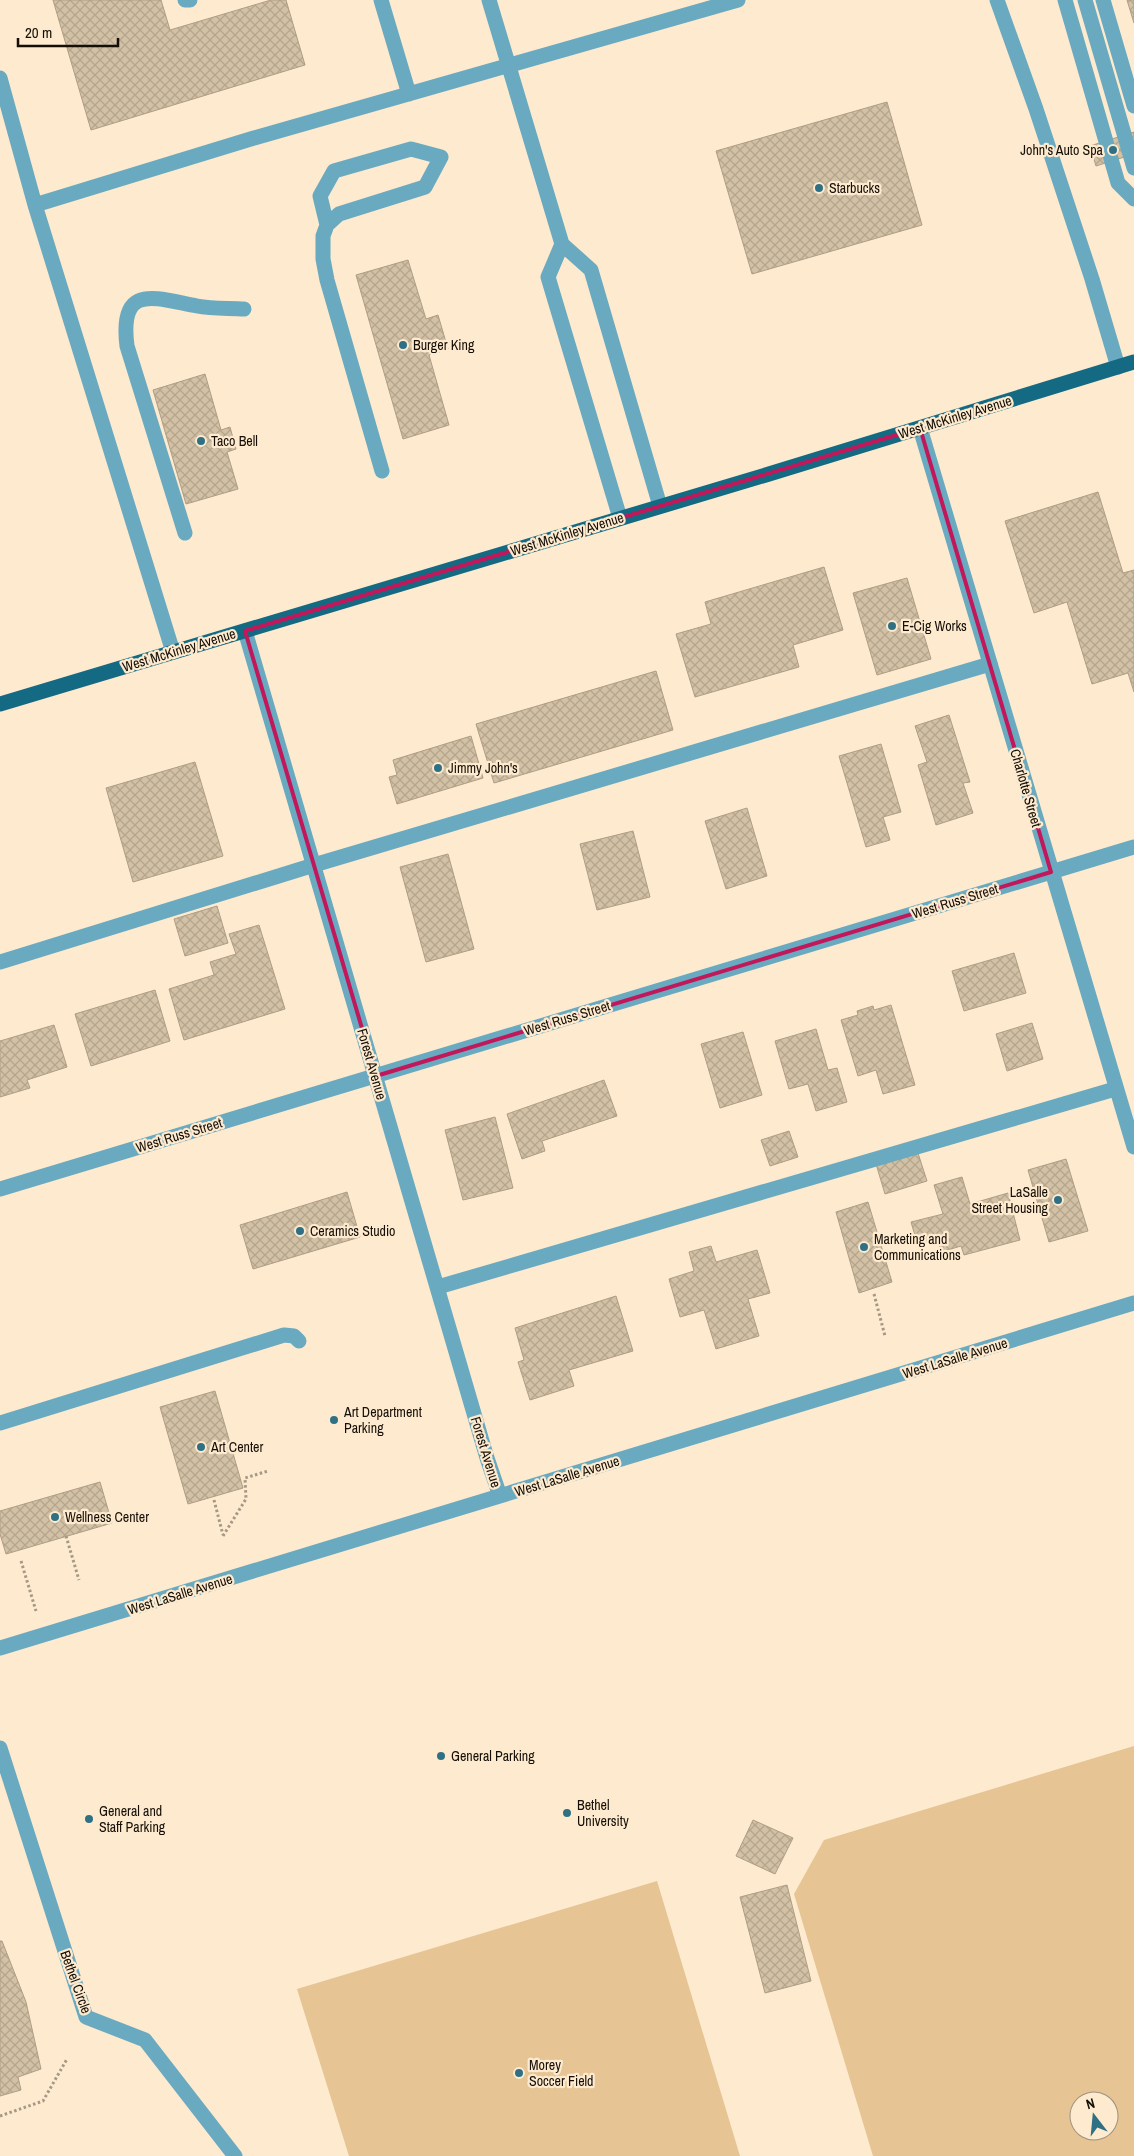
<svg xmlns="http://www.w3.org/2000/svg" width="1134" height="2156" font-family="'Archivo Narrow',sans-serif">
  <defs>
    <pattern id="building-cross-hatch" width="8" height="8" patternUnits="userSpaceOnUse" patternTransform="scale(1.25)"><rect width="8" height="8" fill="#d3c1a6"/><path d="M0 0l8 8M0 8l8-8" fill="none" stroke="#b4a58d"/></pattern>
  </defs>
  <rect width="100%" height="100%" fill="#fdeacf"/>
  <path fill="#e6c493" fill-rule="evenodd" d="M1134,1746V2156H873L794,1894L824,1840ZM1079,2101H1109V2131H1079Z
    M657,1881L740,2156H349L297,1989Z"/>
  <path fill="url(#building-cross-hatch)" stroke="#af9d84" d="M53,0H161L170,30L271,0H286L305,65L91,130Z
    M1127,0H1134V23Z
    M887,102L922,225L752,274L716,151Z
    M1134,132V154L1096,166L1090,146Z
    M408,260L426,319L438,315L448,349L429,355L449,425L403,439L356,275Z
    M205,374L221,430L230,427L236,449L227,452L238,489L186,504L153,390Z
    M1098,492L1123,573L1134,570V692L1128,673L1092,684L1067,602L1034,613L1005,521Z
    M824,567L843,630L793,645L799,667L695,697L676,634L711,624L705,602Z
    M907,578L931,659L877,675L853,593Z
    M656,671L673,730L494,783L476,724Z
    M949,715L970,782L963,783L973,813L936,825L918,765L927,762L915,726Z
    M471,736L483,778L397,804L389,777L397,775L393,760Z
    M881,744L901,812L883,817L890,840L866,847L839,756Z
    M195,762L223,856L133,882L106,788Z
    M747,808L767,876L726,889L705,821Z
    M633,831L650,897L597,910L580,844Z
    M448,854L474,949L426,962L400,867Z
    M217,906L228,943L185,956L174,919Z
    M259,925L285,1009L184,1040L169,989L214,975L210,962L236,954L229,934Z
    M1014,953L1026,993L964,1011L952,971Z
    M155,990L170,1041L91,1066L75,1014Z
    M891,1005L915,1085L883,1094L876,1070L858,1076L841,1020L858,1015L857,1011L873,1006L874,1010Z
    M1032,1023L1043,1059L1007,1071L996,1034Z
    M54,1025L67,1067L27,1080L30,1088L0,1097V1041Z
    M816,1029L828,1070L837,1068L847,1102L816,1111L808,1084L789,1089L775,1041Z
    M743,1032L762,1095L720,1108L701,1044Z
    M604,1080L617,1116L542,1141L545,1151L522,1159L507,1114Z
    M495,1117L513,1188L463,1200L445,1130Z
    M789,1131L798,1157L770,1166L761,1140Z
    M917,1150L927,1181L885,1194L876,1164Z
    M1066,1159L1088,1231L1049,1242L1028,1170Z
    M962,1177L970,1204L1008,1193L1020,1240L964,1255L961,1246L941,1252L938,1240L918,1246L911,1222L943,1214L934,1185Z
    M347,1192L360,1237L253,1269L240,1225Z
    M868,1202L892,1282L859,1293L836,1212Z
    M711,1246L716,1262L757,1250L770,1293L748,1299L759,1336L716,1349L704,1310L680,1317L669,1279L694,1271L689,1252Z
    M616,1296L633,1351L569,1370L574,1386L530,1400L518,1362L524,1360L515,1328Z
    M215,1391L243,1488L188,1504L160,1407Z
    M100,1482L112,1523L6,1554L0,1534V1511Z
    M753,1820L793,1838L775,1874L736,1856Z
    M787,1885L811,1981L765,1993L740,1897Z
    M0,1941H2L26,2002L41,2069L18,2077L21,2090L0,2096Z"/>
  <g fill="none" stroke-linecap="round" stroke-linejoin="round">
    <path stroke="#a69884" stroke-width="3" stroke-dasharray="2.5 2.5" stroke-linecap="butt" d="M874,1294L885,1336
      M214,1500L223,1535
      M66,1536L79,1580
      M223,1536L246,1499L245,1478L268,1471
      M21,1561L36,1611
      M0,2116L43,2101L67,2059"/>
    <path stroke="#69aac0" stroke-width="15" d="M185,0H190
      M381,0L409,94
      M489,0L562,244L591,270L660,506
      M997,0L1036,109L1092,279L1118,367
      M1065,0L1118,183L1134,199
      M1085,0L1134,168
      M1103,0L1134,106
      M0,78L35,205L173,652
      M35,205L254,138L738,0
      M327,225L320,196L334,171L411,149L441,157L425,187L339,214L327,225L323,236V259L327,280L382,471
      M562,244L548,277L620,518
      M185,533L127,346C119,283 154,298 197,306C212,309 229,308 244,309
      M0,962L314,865L990,664
      M438,1287L1115,1089
      M0,1423L284,1335L294,1336L299,1341"/>
    <path stroke="#69aac0" stroke-width="15" d="M920,428L1134,1147
      M245,631L487,1458L500,1496
      M0,1189L1134,847
      M0,1648L1134,1303
      M0,1748L86,2017L145,2040L235,2156"/>
    <path stroke="#146a82" stroke-width="15" d="M0,704L769,474L1134,362"/>
  </g>
  <path fill="none" stroke="#c2185b" stroke-width="4" stroke-linejoin="round" d="M920,428L1051,872L376,1076L245,631Z"/>
  <g fill="#307084" stroke="#fdeacf" stroke-width="2">
    <circle cx="1113" cy="150" r="5"/>
    <circle cx="819" cy="188" r="5"/>
    <circle cx="403" cy="345" r="5"/>
    <circle cx="201" cy="441" r="5"/>
    <circle cx="892" cy="626" r="5"/>
    <circle cx="438" cy="768" r="5"/>
    <circle cx="1058" cy="1200" r="5"/>
    <circle cx="300" cy="1231" r="5"/>
    <circle cx="864" cy="1247" r="5"/>
    <circle cx="334" cy="1420" r="5"/>
    <circle cx="201" cy="1447" r="5"/>
    <circle cx="55" cy="1517" r="5"/>
    <circle cx="441" cy="1756" r="5"/>
    <circle cx="567" cy="1813" r="5"/>
    <circle cx="89" cy="1819" r="5"/>
    <circle cx="519" cy="2073" r="5"/>
  </g>
  <g text-anchor="middle" stroke-width="4.5" stroke-linejoin="round" paint-order="stroke">
    <g font-size="14" fill="#140e06" stroke="#fdeacf" text-anchor="start">
      <text x="1103" y="155" text-anchor="end">John's Auto Spa</text>
      <text x="829" y="193">Starbucks</text>
      <text x="413" y="350">Burger King</text>
      <text x="211" y="446">Taco Bell</text>
      <text x="902" y="631">E-Cig Works</text>
      <text x="448" y="773">Jimmy John's</text>
      <text x="1048" y="1197" text-anchor="end">LaSalle<tspan x="1048" dy="16">Street Housing</tspan></text>
      <text x="310" y="1236">Ceramics Studio</text>
      <text x="874" y="1244">Marketing and<tspan x="874" dy="16">Communications</tspan></text>
      <text x="344" y="1417">Art Department<tspan x="344" dy="16">Parking</tspan></text>
      <text x="211" y="1452">Art Center</text>
      <text x="65" y="1522">Wellness Center</text>
      <text x="451" y="1761">General Parking</text>
      <text x="577" y="1810">Bethel<tspan x="577" dy="16">University</tspan></text>
      <text x="99" y="1816">General and<tspan x="99" dy="16">Staff Parking</tspan></text>
      <text x="529" y="2070">Morey<tspan x="529" dy="16">Soccer Field</tspan></text>
    </g>
    <g font-size="14" fill="#140e06" stroke="#fdeacf">
      <text transform="translate(955 417) rotate(-17)" y="5">West McKinley Avenue</text>
      <text transform="translate(567 534) rotate(-17)" y="5">West McKinley Avenue</text>
      <text transform="translate(179 650) rotate(-17)" y="5">West McKinley Avenue</text>
      <text transform="translate(1026 788) rotate(74)" y="5">Charlotte Street</text>
      <text transform="translate(955 901) rotate(-17)" y="5">West Russ Street</text>
      <text transform="translate(567 1018) rotate(-17)" y="5">West Russ Street</text>
      <text transform="translate(372 1064) rotate(74)" y="5">Forest Avenue</text>
      <text transform="translate(179 1135) rotate(-17)" y="5">West Russ Street</text>
      <text transform="translate(955 1358) rotate(-17)" y="5">West LaSalle Avenue</text>
      <text transform="translate(486 1452) rotate(73)" y="5">Forest Avenue</text>
      <text transform="translate(567 1476) rotate(-17)" y="5">West LaSalle Avenue</text>
      <text transform="translate(180 1594) rotate(-17)" y="5">West LaSalle Avenue</text>
      <text transform="translate(76 1982) rotate(70)" y="5">Bethel Circle</text>
    </g>
  </g>
  <g transform="translate(1094 2116) rotate(344)"><circle r="24" fill="#fdeacf" stroke="#a0927f"/>
  <path d="M0-4L9 19L0 12L-9 19Z" fill="#307084"/>
  <text y="-8" font-size="14" font-weight="bold" text-anchor="middle" fill="#140e06">N</text>
  </g>
  <path d="M18 38v8h100v-8" fill="none" stroke="#140e06" stroke-width="2.5"/>
  <text x="25" y="38" font-size="15" fill="#140e06" stroke="#fdeacf" stroke-width="4" paint-order="stroke">20 m</text>
</svg>
